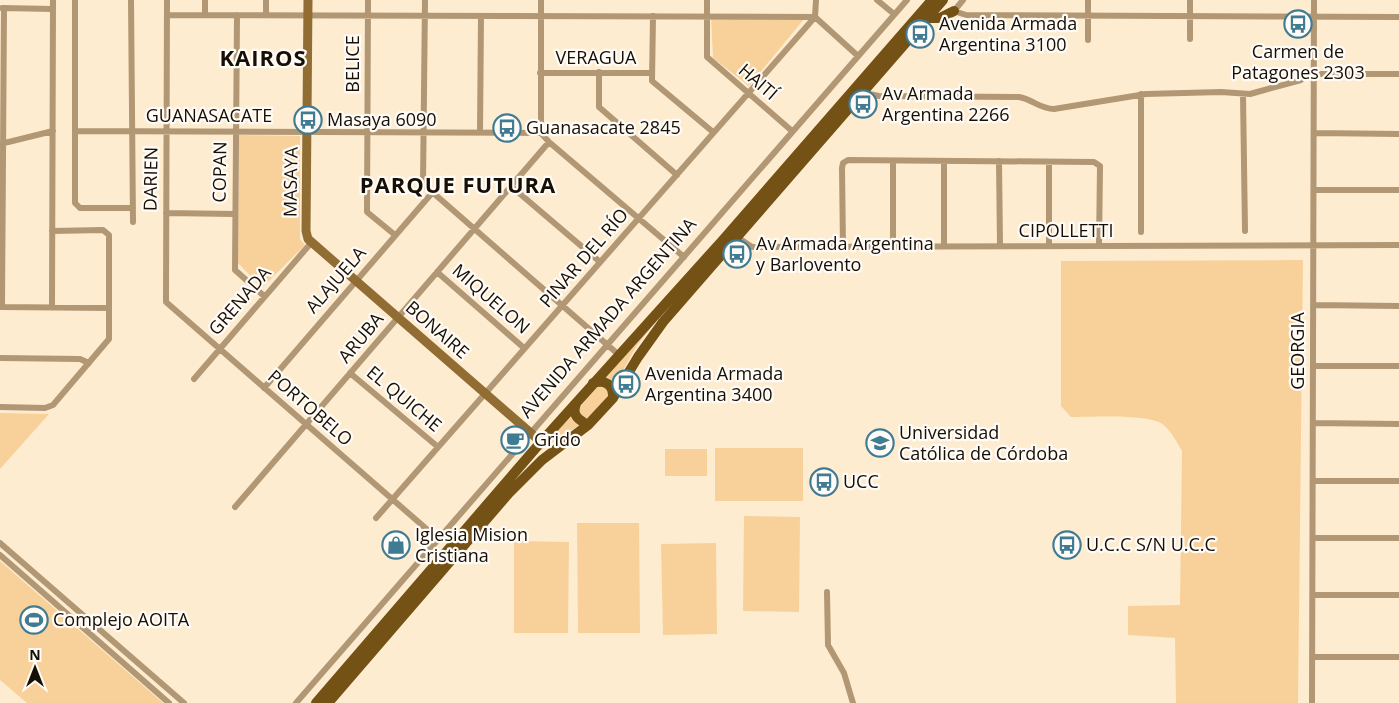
<svg xmlns="http://www.w3.org/2000/svg" width="1399" height="703" font-family="'Open Sans',sans-serif">
  <rect width="100%" height="100%" fill="#feecd1"/>
  <path fill="#f8d19a" d="M711,17L804,19L749,86L713,58Z
    M239,135L300,136V239L305,245L262,288L238,263Z
    M1303,260L1298,703H1176L1175,638L1128,635V606L1180,605L1182,451C1176,441 1171,430 1161,423C1143,414 1093,417 1071,417L1061,406V261Z
    M666,308L636,347L614,386L604,379Z
    M603,384L609,394L588,419L583,420L578,410L597,386Z
    M0,413L49,414L0,469Z
    M571,414L581,424L540,451Z
    M715,448H803V501H715Z
    M665,449H707V476H665Z
    M744,516L800,517L799,612L743,611Z
    M577,523H639L640,633H578Z
    M514,541L569,542L568,633H514Z
    M716,543L717,634L663,635L661,544Z
    M0,561L163,703H27L0,680Z"/>
  <g fill="none" stroke-linecap="round" stroke-linejoin="round">
    <path stroke="#b19774" stroke-width="6" d="M75,0V203L80,208H133
      M131,0L133,222
      M167,0L166,302L438,539
      M205,0V15
      M266,0V15
      M368,0L367,212L395,235
      M425,0L423,184L619,355
      M541,0V133L549,142L684,257
      M707,0V57L792,131
      M877,0L894,14
      M1190,0V39
      M2,8L53,9
      M954,11L966,15L1399,17
      M954,11L963,0
      M167,15L815,17
      M237,15L235,270L264,296
      M653,16L652,81L713,132
      M815,17L858,56
      M1088,40V0
      M599,72V107L677,175
      M540,73H652
      M1314,74H1399
      M864,93L879,96L1019,97C1032,99 1040,109 1054,109L1146,94L1221,92L1250,94L1301,80
      M1141,94V232
      M1243,95L1245,231
      M75,131L541,133
      M480,132L481,16
      M1315,133L1399,134
      M0,144L53,131
      M944,161V246
      M999,161L1000,246
      M512,187L600,262
      M1314,190H1399
      M166,213L234,214
      M737,237L752,247L1399,245
      M1049,246V162
      M843,247L842,168L843,163L848,160L1094,162L1100,166L1099,246
      M893,247V161
      M437,272L524,348
      M1313,305L1399,306
      M0,307L109,308
      M2,307L4,8
      M52,307L53,0
      M0,358L80,359L89,363
      M1313,366H1399
      M350,373L438,447
      M194,379L311,243
      M264,388L432,193
      M0,407L45,408L53,405L109,339V235L103,230L52,231
      M1313,423L1399,424
      M1313,481H1399
      M235,507L549,142
      M376,518L815,17L816,0
      M1313,538H1399
      M0,543L184,703
      M0,555L169,703
      M827,592L828,645L844,673L853,703
      M1313,595H1399
      M1313,657H1399
      M296,703L907,0
      M1312,703L1314,0"/>
    <path stroke="#916d34" stroke-width="9" d="M308,0L306,231L308,239L541,442"/>
    <path stroke="#745114" stroke-width="10" d="M928,18H940L954,11
      M593,383C605,379 614,385 613,398
      M576,404C571,415 579,420 588,425
      M316,703L541,442L722,241L932,0
      M328,703L509,493L542,460L588,425L613,398L638,357L663,322L943,0"/>
  </g>
  <defs>
    <g id="bus-ring" transform="scale(1.4375)"><circle r="9.5" fill="#fffbf6" stroke="#3f7b93" stroke-width="1.5"/><path d="M-5-6H5V4H4V6H2V4H-2V6H-4V4H-5ZM-3.5-4V0h7V-4ZM-3.5 1.2v1.5H-2V1.2ZM2 1.2v1.5H3.5V1.2Z" fill="#3f7b93"/></g>
    <g id="cafe-ring" transform="scale(1.4375)"><circle r="9.5" fill="#fffbf6" stroke="#3f7b93" stroke-width="1.5"/><path d="M-5.5-4.5H6V0H3Q3 3.5 0 3.5H-2.5Q-5.5 3.5-5.5 0ZM3-3.2v2h1.7v-2ZM-6 4.5H4V6H-6Z" fill="#3f7b93"/></g>
    <g id="university-ring" transform="scale(1.4375)"><circle r="9.5" fill="#fffbf6" stroke="#3f7b93" stroke-width="1.5"/><path d="M0-5L7-2L0 1L-7-2ZM-4 1L0 2.5L4 1V4Q0 6-4 4Z" fill="#3f7b93"/></g>
    <g id="shop-ring" transform="scale(1.4375)"><circle r="9.5" fill="#fffbf6" stroke="#3f7b93" stroke-width="1.5"/><path d="M-5-2.5h2.3a2.7 3.5 0 0 1 5.4 0H5L5.5 6h-11ZM-1.5-2.5h3a1.5 2.3 0 0 0-3 0Z" fill="#3f7b93"/></g>
    <g id="stadium-ring" transform="scale(1.4375)"><circle r="9.5" fill="#fffbf6" stroke="#3f7b93" stroke-width="1.5"/><path d="M0-5a6.5 5 0 1 0 0 10a6.5 5 0 1 0 0-10ZM-3.5-1.8h7v3.6h-7Z" fill="#3f7b93"/></g>
  </defs>
  <g fill-rule="evenodd">
    <use href="#bus-ring" x="1298" y="24"/>
    <use href="#bus-ring" x="920" y="34"/>
    <use href="#bus-ring" x="863" y="104"/>
    <use href="#bus-ring" x="308" y="120"/>
    <use href="#bus-ring" x="507" y="128"/>
    <use href="#bus-ring" x="737" y="254"/>
    <use href="#bus-ring" x="626" y="384"/>
    <use href="#cafe-ring" x="515" y="440"/>
    <use href="#university-ring" x="880" y="443"/>
    <use href="#bus-ring" x="824" y="482"/>
    <use href="#shop-ring" x="396" y="545"/>
    <use href="#bus-ring" x="1067" y="545"/>
    <use href="#stadium-ring" x="34" y="620"/>
  </g>
  <g text-anchor="middle" stroke-width="4.5" stroke-linejoin="round" paint-order="stroke">
    <g font-size="18" fill="#150f06" stroke="#fffbf6" text-anchor="start">
      <text x="939" y="30">Avenida Armada<tspan x="939" dy="21">Argentina 3100</tspan></text>
      <text x="1298" y="58" text-anchor="middle">Carmen de<tspan x="1298" dy="21">Patagones 2303</tspan></text>
      <text x="882" y="100">Av Armada<tspan x="882" dy="21">Argentina 2266</tspan></text>
      <text x="327" y="126">Masaya 6090</text>
      <text x="526" y="134">Guanasacate 2845</text>
      <text x="756" y="250">Av Armada Argentina<tspan x="756" dy="21">y Barlovento</tspan></text>
      <text x="645" y="380">Avenida Armada<tspan x="645" dy="21">Argentina 3400</tspan></text>
      <text x="899" y="439">Universidad<tspan x="899" dy="21">Católica de Córdoba</tspan></text>
      <text x="534" y="446">Grido</text>
      <text x="843" y="488">UCC</text>
      <text x="415" y="541">Iglesia Mision<tspan x="415" dy="21">Cristiana</tspan></text>
      <text x="1086" y="551">U.C.C S/N U.C.C</text>
      <text x="53" y="626">Complejo AOITA</text>
    </g>
    <g font-size="18" fill="#150f06" stroke="#fffbf6">
      <text x="596" y="64">VERAGUA</text>
      <text transform="translate(353 64) rotate(-90)" y="6">BELICE</text>
      <text transform="translate(758 82) rotate(41)" y="6">HAITÍ</text>
      <text x="209" y="122">GUANASACATE</text>
      <text transform="translate(220 172) rotate(-89)" y="6">COPAN</text>
      <text transform="translate(151 179) rotate(-89)" y="6">DARIEN</text>
      <text transform="translate(291 182) rotate(-89)" y="6">MASAYA</text>
      <text x="1066" y="237">CIPOLLETTI</text>
      <text transform="translate(584 258) rotate(-49)" y="6">PINAR DEL RÍO</text>
      <text transform="translate(336 280) rotate(-49)" y="6">ALAJUELA</text>
      <text transform="translate(491 299) rotate(41)" y="6">MIQUELON</text>
      <text transform="translate(240 301) rotate(-49)" y="6">GRENADA</text>
      <text transform="translate(608 318) rotate(-49)" y="6">AVENIDA ARMADA ARGENTINA</text>
      <text transform="translate(437 330) rotate(41)" y="6">BONAIRE</text>
      <text transform="translate(361 338) rotate(-50)" y="6">ARUBA</text>
      <text transform="translate(1298 351) rotate(-90)" y="6">GEORGIA</text>
      <text transform="translate(404 399) rotate(40)" y="6">EL QUICHE</text>
      <text transform="translate(310 408) rotate(41)" y="6">PORTOBELO</text>
    </g>
    <g font-size="22" font-weight="bold" letter-spacing="1" fill="#150f06" stroke="#fffbf6">
      <text x="263" y="66">KAIROS</text>
      <text x="458" y="193">PARQUE FUTURA</text>
    </g>
  </g>
  <g transform="translate(35 668)" stroke="#fffbf6" stroke-width="4" paint-order="stroke">
  <path d="M0-4L9 19L0 12L-9 19Z" fill="#150f06"/>
  <text y="-8" font-size="14" font-weight="bold" text-anchor="middle" fill="#150f06">N</text>
  </g>
</svg>
